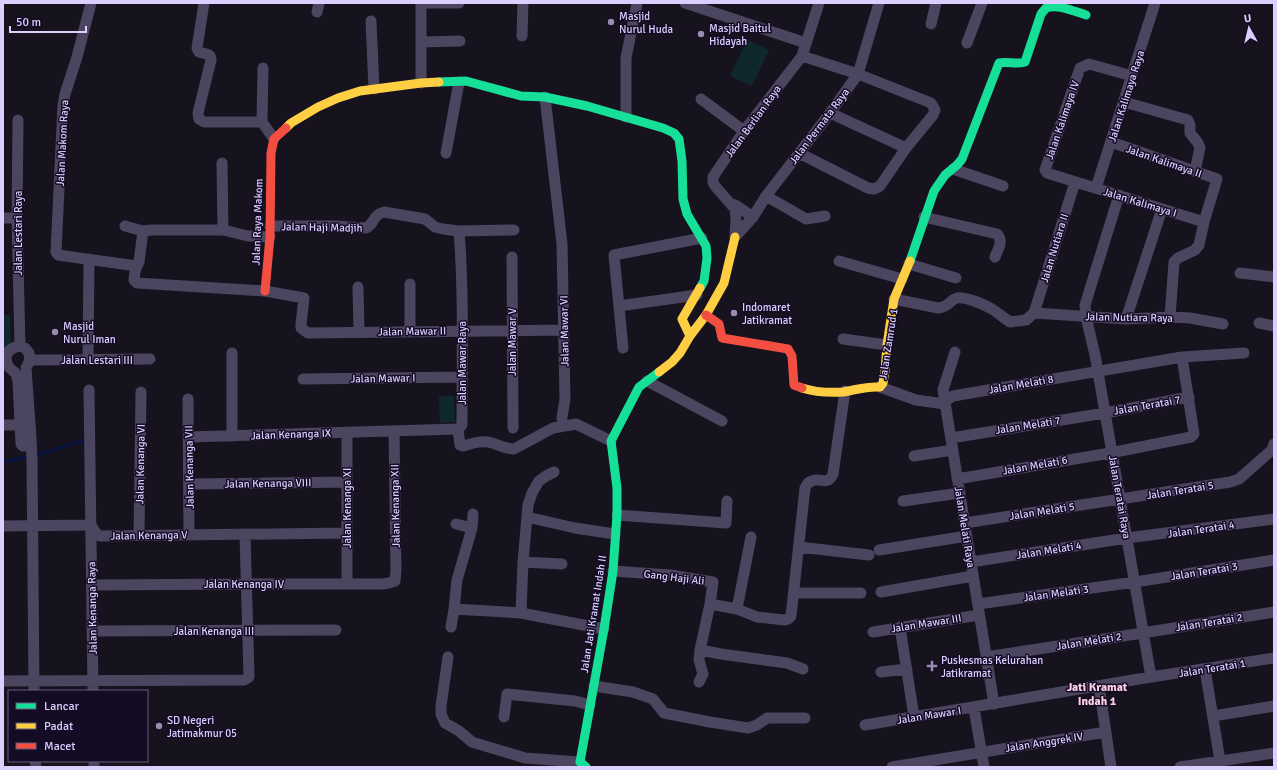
<svg xmlns="http://www.w3.org/2000/svg" width="1277" height="770" font-family="Signika,sans-serif">
  <rect width="100%" height="100%" fill="#16121e"/>
  <path fill="#0f282d" d="M747,40L769,50L752,86L730,76Z
    M3,315H10L11,343L3,350Z
    M439,396H454L455,422L440,423Z"/>
  <g fill="none" stroke-linecap="round" stroke-linejoin="round">
    <path stroke="#071241" stroke-width="3" d="M3,462L37,455L82,441"/>
    <path stroke="#4b4560" stroke-width="11" d="M91,3L77,57L65,94L63,105L56,252L58,255L137,266L139,262L143,231L152,230H223L248,236L270,237
      M204,3L197,48L199,52C205,54 211,53 211,60L198,113L199,119L204,122H262L274,139
      M685,3L806,43
      M317,12L319,3
      M371,21L374,89
      M931,24L936,3
      M522,36L523,3
      M421,42L460,41
      M967,43L982,3
      M1132,76L1089,64L1080,68L1045,170L1047,173L1204,222
      M421,83V5L423,3H459
      M545,97L562,244L565,399L562,418
      M701,99L744,131
      M1124,102L1188,120L1190,125V133L1198,143L1200,148L1195,171
      M830,113L906,148
      M626,117V58L637,3
      M18,120L17,218L20,346
      M262,122L263,68
      M1111,142L1217,179L1204,222L1199,245L1195,250L1178,258L1174,262L1170,317
      M446,153L459,82
      M799,153L868,188L874,189L880,186L906,148L933,115L935,110L931,103L858,74L802,56
      M222,163L223,230
      M953,169L1003,186
      M1096,188L1155,3
      M1119,195L1085,305L1086,317L1095,355L1151,677
      M766,196L806,219L825,216
      M730,203L737,206L753,217
      M924,217L997,234C1004,241 998,249 995,257
      M3,218H17
      M125,226L143,231
      M270,226H335L366,228C375,224 372,215 384,212L425,219L435,227L443,229L459,231L514,230
      M735,237L753,217L766,196L830,113L858,74L879,3
      M735,237L736,220L735,209L715,186L713,182V177L744,131L802,56L819,3
      M512,257L513,428
      M839,261L902,279
      M909,264L956,278
      M137,266L135,272L134,280L137,283L265,291L304,298L301,324V328L308,333L564,330
      M1240,273L1274,277
      M358,287L359,332
      M894,299L938,308C950,307 949,300 957,298C965,296 985,305 992,309C998,313 1004,318 1010,322L1026,320L1034,313
      M619,306L697,295
      M1034,313L1126,319L1170,317L1190,318L1223,324
      M1034,313L1075,182
      M1126,319L1162,209
      M1259,323L1274,326
      M410,331V284
      M843,339L887,345
      M623,348L614,255L702,238
      M955,352L943,390L994,704
      M232,353V436
      M1182,357L1244,353
      M88,359L89,260
      M30,360L150,359
      M303,379L462,377
      M647,381L722,421
      M880,387L916,400L945,404
      M89,390L93,691
      M188,399L189,535
      M945,401L953,396L1182,357L1194,434L1191,437L1110,453L957,479
      M3,425H26
      M458,429L462,425C462,360 464,295 459,231
      M458,429L460,445L463,446C473,443 481,440 492,443C499,445 506,449 514,449L553,428L576,424L611,441
      M347,432V583
      M189,437L458,429
      M951,438L1105,413L1189,397
      M31,446H23L21,444L18,381C17,379 17,376 16,374C14,371 11,370 9,367C2,356 8,348 20,346L25,348L29,353L30,360L26,368L31,438L32,459L34,691
      M914,456L953,450
      M189,484L347,482
      M903,501L960,493
      M473,514L472,528L457,580L454,609L521,613L604,629
      M617,515L726,523L727,501
      M527,517L575,528L615,534
      M965,523L1230,482L1239,479L1272,450L1274,444
      M456,524L472,528
      M91,525L95,532L100,536L347,533
      M3,526L91,525
      M139,535L141,392
      M799,547L869,555
      M879,550L967,536
      M523,562L562,564
      M971,562L1127,538L1274,519
      M613,571L670,575L713,582L710,604L700,650L721,654L787,663L803,669
      M92,585L246,584H383L389,583L395,581L396,569L394,431
      M881,592L973,576
      M794,593H861
      M710,604L737,609L757,617L785,620L788,619L791,616L805,488L808,483C809,482 814,480 815,480C824,479 828,485 833,474L845,391
      M978,604L1135,582L1274,560
      M737,609L751,537
      M521,613L523,562L528,505L532,493L539,481L546,476L554,472
      M451,627L454,609
      M900,627L914,717
      M92,631L336,630
      M873,632L979,615
      M448,657L441,706V714L445,723L459,731L472,742L525,758L580,762
      M986,657L1136,634L1274,612
      M1205,669L1220,761
      M881,672L907,669
      M3,681L244,680L249,677L245,534
      M699,682L703,674L699,660L700,650
      M594,686L633,692L653,699L664,713L710,722L748,728L757,725L767,718H805
      M1099,686L1111,767
      M974,708L984,767
      M1213,716L1274,706
      M504,717L507,694L575,701L590,705
      M865,725L1151,677L1274,658
      M35,761L36,767
      M94,761V767
      M892,767L1106,732
      M1180,767L1274,753"/>
    <path stroke="#16e098" stroke-width="9" d="M439,82L466,81L521,96L545,97L587,106L663,128L674,133L679,139L682,161L683,199L687,214L706,246L707,258L704,281L700,288
      M910,261L934,191L945,175L957,165L962,159L999,63C1008,61 1016,65 1025,62L1041,14L1046,8C1059,4 1073,11 1086,15
      M586,767L580,762L604,629L613,571L617,515V488L611,441L639,387L659,372"/>
    <path stroke="#ffcf43" stroke-width="9" d="M286,128L291,123L318,107L338,98L360,91L421,83L439,82
      M690,336L682,319L700,288
      M659,372L672,362L680,353L690,336L706,315L724,283L735,237
      M802,388C815,392 829,393 843,392C855,390 867,386 880,387L883,383L885,371L887,345L894,299L910,261"/>
    <path stroke="#f24e42" stroke-width="9" d="M265,291L270,237L271,153L274,139L286,128
      M706,315L719,324L722,338L788,349L792,356L794,385L802,388"/>
  </g>
  <g fill="#978db0" stroke="#140c24" stroke-width="1.5">
    <circle cx="611" cy="22" r="4"/>
    <circle cx="701" cy="34" r="4"/>
    <circle cx="734" cy="313" r="4"/>
    <circle cx="55" cy="332" r="4"/>
    <path d="M930 660h4v4h4v4h-4v4h-4v-4h-4v-4h4z"/>
    <circle cx="159" cy="726" r="4"/>
  </g>
  <g text-anchor="middle" stroke-width="3" stroke-linejoin="round" paint-order="stroke">
    <g font-size="11" fill="#dccfff" stroke="#140c24" text-anchor="start">
      <text x="619" y="20">Masjid<tspan x="619" dy="13">Nurul Huda</tspan></text>
      <text x="709" y="32">Masjid Baitul<tspan x="709" dy="13">Hidayah</tspan></text>
      <text x="742" y="311">Indomaret<tspan x="742" dy="13">Jatikramat</tspan></text>
      <text x="63" y="330">Masjid<tspan x="63" dy="13">Nurul Iman</tspan></text>
      <text x="941" y="664">Puskesmas Kelurahan<tspan x="941" dy="13">Jatikramat</tspan></text>
      <text x="167" y="724">SD Negeri<tspan x="167" dy="13">Jatimakmur 05</tspan></text>
    </g>
    <g font-size="11" fill="#dccfff" stroke="#140c24">
      <text transform="translate(1126 96) rotate(-72)" y="4">Jalan Kalimaya Raya</text>
      <text transform="translate(1062 120) rotate(-71)" y="4">Jalan Kalimaya IV</text>
      <text transform="translate(753 121) rotate(-54)" y="4">Jalan Berlian Raya</text>
      <text transform="translate(819 126) rotate(-53)" y="4">Jalan Permata Raya</text>
      <text transform="translate(62 143) rotate(-87)" y="4">Jalan Makom Raya</text>
      <text transform="translate(1164 161) rotate(19)" y="4">Jalan Kalimaya II</text>
      <text transform="translate(1140 202) rotate(17)" y="4">Jalan Kalimaya I</text>
      <text transform="translate(257 222) rotate(-88)" y="4">Jalan Raya Makom</text>
      <text transform="translate(322 227) rotate(1)" y="4">Jalan Haji Madjih</text>
      <text transform="translate(18 233) rotate(-90)" y="4">Jalan Lestari Raya</text>
      <text transform="translate(1054 248) rotate(-73)" y="4">Jalan Nutiara II</text>
      <text transform="translate(1129 317) rotate(1)" y="4">Jalan Nutiara Raya</text>
      <text transform="translate(412 331) rotate(-1)" y="4">Jalan Mawar II</text>
      <text transform="translate(564 331) rotate(-91)" y="4">Jalan Mawar VI</text>
      <text transform="translate(512 342) rotate(-90)" y="4">Jalan Mawar V</text>
      <text transform="translate(888 344) rotate(-81)" y="4">Jalan Zamrud 1</text>
      <text x="97" y="364">Jalan Lestari III</text>
      <text transform="translate(462 363) rotate(-90)" y="4">Jalan Mawar Raya</text>
      <text transform="translate(383 378) rotate(-1)" y="4">Jalan Mawar I</text>
      <text transform="translate(1021 384) rotate(-10)" y="4">Jalan Melati 8</text>
      <text transform="translate(1147 405) rotate(-10)" y="4">Jalan Teratai 7</text>
      <text transform="translate(1028 425) rotate(-9)" y="4">Jalan Melati 7</text>
      <text transform="translate(291 434) rotate(-2)" y="4">Jalan Kenanga IX</text>
      <text transform="translate(140 464) rotate(-89)" y="4">Jalan Kenanga VI</text>
      <text transform="translate(1035 465) rotate(-10)" y="4">Jalan Melati 6</text>
      <text transform="translate(189 467) rotate(-91)" y="4">Jalan Kenanga VII</text>
      <text transform="translate(268 483) rotate(-1)" y="4">Jalan Kenanga VIII</text>
      <text transform="translate(1180 490) rotate(-9)" y="4">Jalan Teratai 5</text>
      <text transform="translate(1120 497) rotate(80)" y="4">Jalan Teratai Raya</text>
      <text transform="translate(395 506) rotate(-91)" y="4">Jalan Kenanga XII</text>
      <text transform="translate(347 508) rotate(-90)" y="4">Jalan Kenanga XI</text>
      <text transform="translate(1042 511) rotate(-9)" y="4">Jalan Melati 5</text>
      <text transform="translate(965 527) rotate(81)" y="4">Jalan Melati Raya</text>
      <text transform="translate(1201 529) rotate(-8)" y="4">Jalan Teratai 4</text>
      <text transform="translate(149 535) rotate(-1)" y="4">Jalan Kenanga V</text>
      <text transform="translate(1049 550) rotate(-9)" y="4">Jalan Melati 4</text>
      <text transform="translate(1204 571) rotate(-9)" y="4">Jalan Teratai 3</text>
      <text transform="translate(674 577) rotate(7)" y="4">Gang Haji Ali</text>
      <text x="244" y="588">Jalan Kenanga IV</text>
      <text transform="translate(1056 593) rotate(-8)" y="4">Jalan Melati 3</text>
      <text transform="translate(92 608) rotate(-91)" y="4">Jalan Kenanga Raya</text>
      <text transform="translate(593 614) rotate(-81)" y="4">Jalan Jati Kramat Indah II</text>
      <text transform="translate(1209 622) rotate(-9)" y="4">Jalan Teratai 2</text>
      <text transform="translate(926 623) rotate(-9)" y="4">Jalan Mawar III</text>
      <text x="214" y="635">Jalan Kenanga III</text>
      <text transform="translate(1089 641) rotate(-9)" y="4">Jalan Melati 2</text>
      <text transform="translate(1212 668) rotate(-9)" y="4">Jalan Teratai 1</text>
      <text transform="translate(929 715) rotate(-9)" y="4">Jalan Mawar I</text>
      <text transform="translate(1044 742) rotate(-9)" y="4">Jalan Anggrek IV</text>
    </g>
    <g font-size="12" font-weight="bold" fill="#ffd1e7" stroke="#140c24">
      <text x="1097" y="691">Jati Kramat<tspan x="1097" dy="14">Indah 1</tspan></text>
    </g>
  </g>
  <rect width="1277" height="770" fill="none" stroke="#dccfff" stroke-width="8"/>
  <rect x="8" y="690" width="140" height="72" fill="#140c24" stroke="#645a7c"/>
  <rect x="16" y="703" width="20" height="6" fill="#16e098" stroke="#645a7c"/>
  <text x="44" y="710" font-size="12" fill="#dccfff">Lancar</text>
  <rect x="16" y="723" width="20" height="6" fill="#ffcf43" stroke="#645a7c"/>
  <text x="44" y="730" font-size="12" fill="#dccfff">Padat</text>
  <rect x="16" y="743" width="20" height="6" fill="#f24e42" stroke="#645a7c"/>
  <text x="44" y="750" font-size="12" fill="#dccfff">Macet</text>
  <g transform="translate(1249 28) rotate(352)" stroke="#140c24" stroke-width="3" paint-order="stroke">
  <path d="M0-3L7 15L0 10L-7 15Z" fill="#dccfff"/>
  <text y="-6" font-size="11" font-weight="bold" text-anchor="middle" fill="#dccfff">U</text>
  </g>
  <path d="M10 26v6h76v-6" fill="none" stroke="#dccfff" stroke-width="2"/>
  <text x="16" y="26" font-size="12" fill="#dccfff" stroke="#140c24" stroke-width="3" paint-order="stroke">50 m</text>
</svg>
